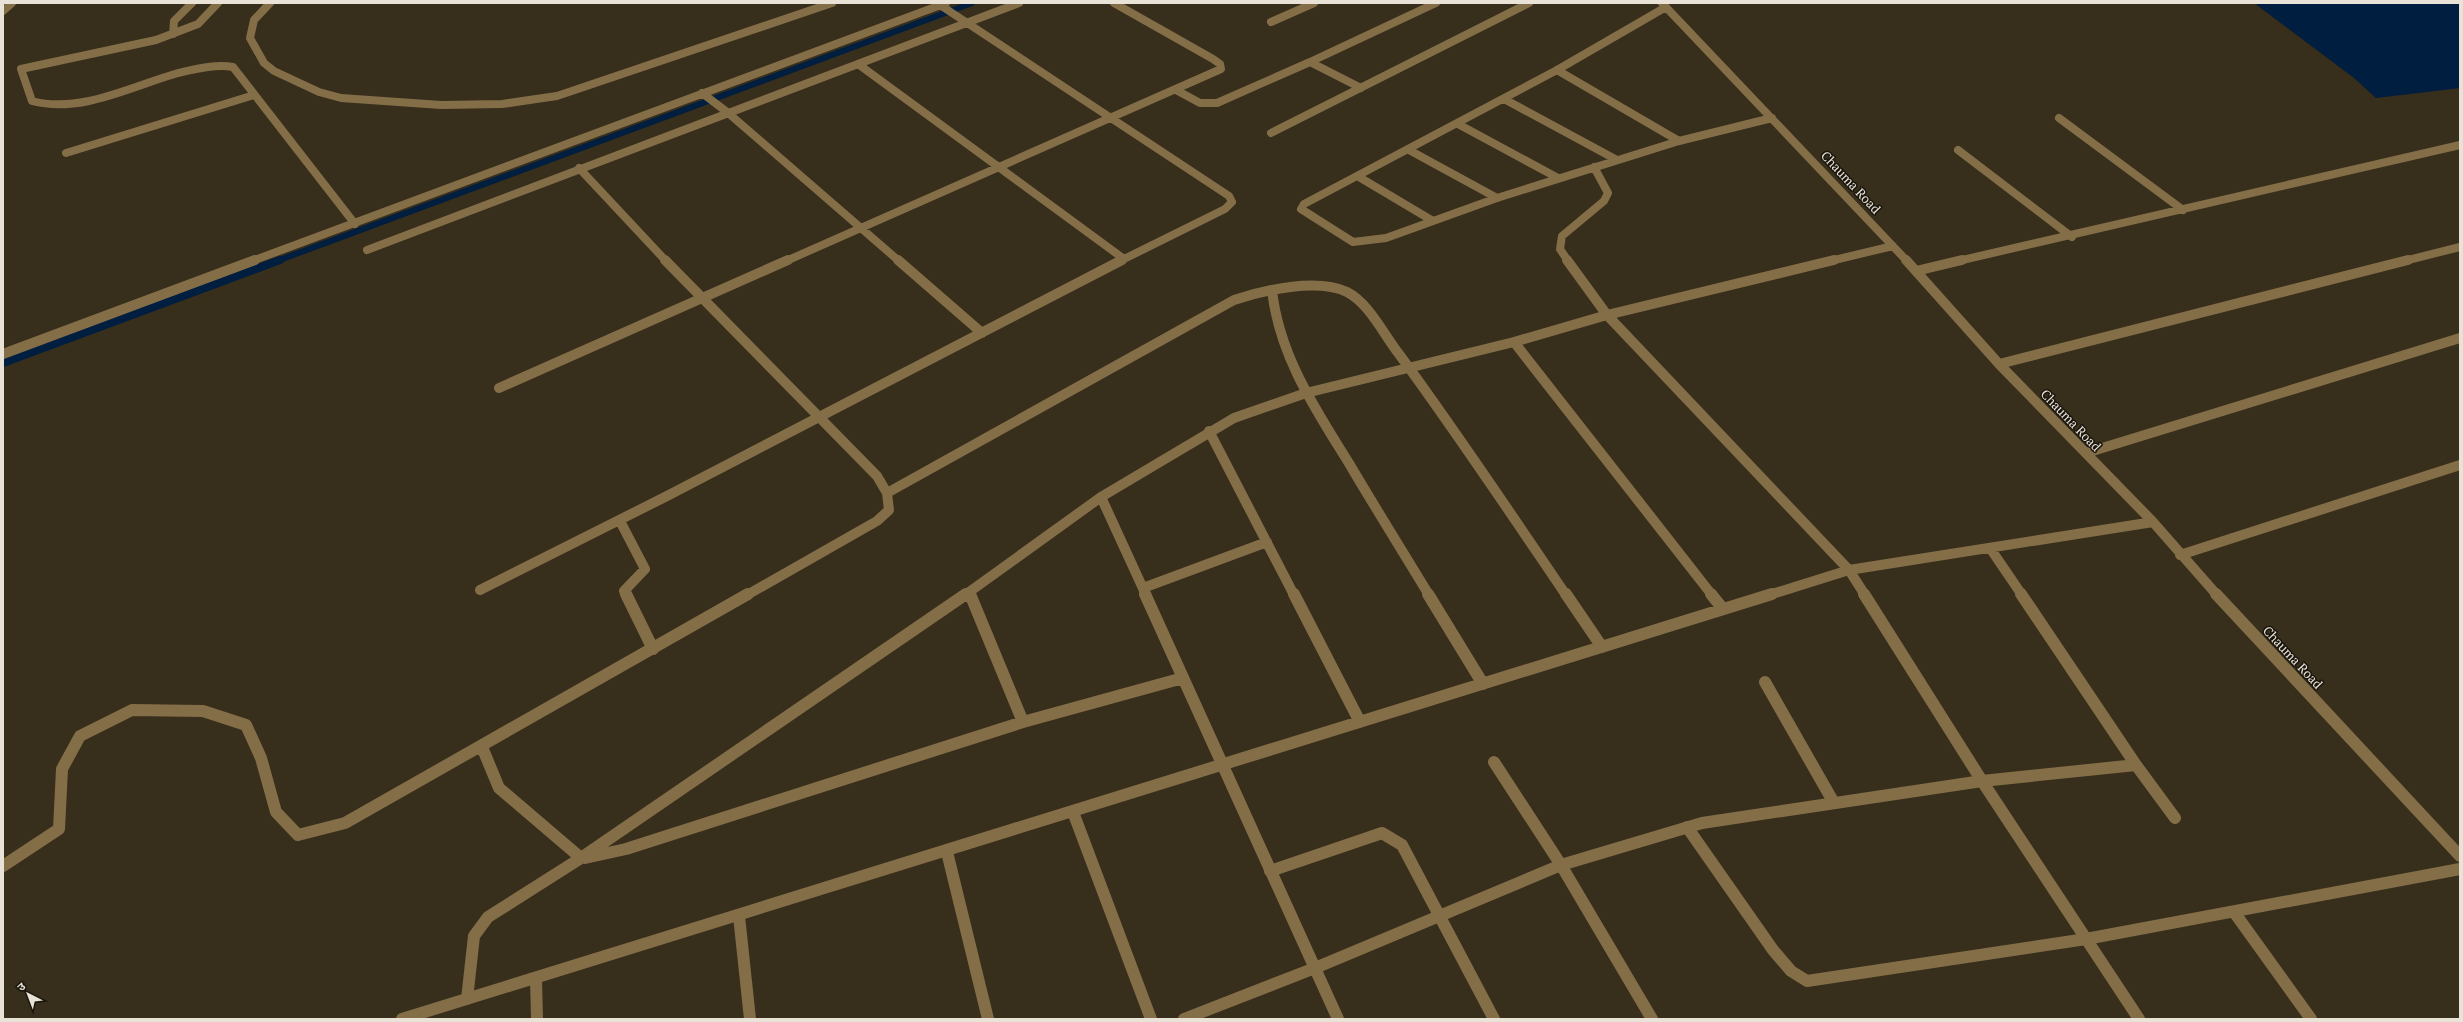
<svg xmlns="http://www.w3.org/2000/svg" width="2463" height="1022" font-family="'PT Serif','Noto Sans Devanagari',serif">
  <rect width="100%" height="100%" fill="#372e1b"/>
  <path fill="#001e3f" d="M2254,3H2460V88L2376,98L2354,78Z"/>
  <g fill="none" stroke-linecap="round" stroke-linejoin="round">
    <path stroke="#001e3f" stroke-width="6" d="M277,261L972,3"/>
    <path stroke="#001e3f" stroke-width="8" d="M3,363L280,260"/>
    <path stroke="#846e48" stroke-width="8" d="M218,3L198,24L156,40L21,69L32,101C81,114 132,86 178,73C196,69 215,64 233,67L355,224
      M270,3L254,20L250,38L264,63L274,71L319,92L341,98L441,105L502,104L557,96L832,3
      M1662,3L1907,261
      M940,5L1229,196L1232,202L1225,209L1120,261
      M1666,7L1557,70L1304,204L1301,209L1353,242L1386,238L1497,198L1679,141L1772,118
      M3,11L12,3
      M1271,22L1314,3
      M173,34L174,21L192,3
      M858,64L1124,259
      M1557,70L1679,141
      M1361,88L1310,62L1436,3
      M1176,90L1200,103H1217L1310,62
      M702,93L727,112L899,261
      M1504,99L1617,160
      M2059,118L2183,210
      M1458,124L1558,178
      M1271,133L1529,3
      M1409,150L1497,198
      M1958,150L2072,237
      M66,153L254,95
      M579,168L666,261
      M1359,177L1433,221
      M367,250L1019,3
      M252,261L946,3
      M786,261L1221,69L1220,64L1213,59L1114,3
      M1568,261L1560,249L1562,236L1604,201L1608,193L1594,167
      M1830,261L1893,246
      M1958,261L2460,145
      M2404,261L2460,247"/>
    <path stroke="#846e48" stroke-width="10" d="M665,260L877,476L887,493L889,510L877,521L747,595
      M898,260L982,333
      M1567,260L1607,315L1849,570L1865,595
      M1906,260L1999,364L2153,522L2217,595
      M1916,271L1962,260
      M1272,290C1279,356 1316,410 1350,465C1376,509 1403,552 1429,595
      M1514,342L1712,595
      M3,354L255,260
      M1999,364L2408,260
      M499,388L788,260
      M1209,431L1294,595
      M2086,453L2460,338
      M887,493L1234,300C1264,290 1317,278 1347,292C1369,303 1384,335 1399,354C1457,433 1511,514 1566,595
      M1101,497L1146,595
      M620,521L645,569L624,591L626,595
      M1990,548L2022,595
      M2180,555L2460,465
      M1143,588L1267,542
      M480,590L667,496L1122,260
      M969,592L970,595
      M965,595L1101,497L1234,418L1306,393L1514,342L1607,315L1834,260
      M1769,595L1849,570L2153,522"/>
    <path stroke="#846e48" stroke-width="12" d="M626,594L653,649
      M970,594L1023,722
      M1145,594L1338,1019
      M1294,594L1360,722
      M1428,594L1483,684
      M1566,594L1602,647
      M1711,594L1723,609
      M1864,594L1982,781L2139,1019
      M2021,594L2136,765L2175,818
      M2216,594L2460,856
      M1765,682L1834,803
      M482,747L499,788L581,858
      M1494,762L1561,865L1652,1019
      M1073,812L1151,1019
      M1687,827L1773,950L1791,971L1807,981L2086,939L2460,869
      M947,852L988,1019
      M585,858L626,849L1023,722L1183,678
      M3,866L59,829L62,769L80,736L132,710L203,711L246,725L261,758L276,812L298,835L345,823L748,594
      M1270,871L1382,833L1402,845L1494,1019
      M2234,912L2311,1019
      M739,916L750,1019
      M536,978L537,1019
      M467,999L474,936L488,917L581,858L966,594
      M402,1019L1772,594
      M1184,1019L1315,968L1561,865L1702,823L1982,781L2136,765"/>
  </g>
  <g text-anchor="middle" stroke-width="3" stroke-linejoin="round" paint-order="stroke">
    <g font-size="13" fill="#e9e3d7" stroke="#1a160e">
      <text transform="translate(1851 182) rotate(47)" y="5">Chauma Road</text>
      <text transform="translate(2071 420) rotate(46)" y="5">Chauma Road</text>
      <text transform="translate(2293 657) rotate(47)" y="5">Chauma Road</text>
    </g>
  </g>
  <rect width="2463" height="1022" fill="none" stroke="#e9e3d7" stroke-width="8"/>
  <g transform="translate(28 994) rotate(318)" stroke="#1a160e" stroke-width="3" paint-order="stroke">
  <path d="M0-3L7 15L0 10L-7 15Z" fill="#e9e3d7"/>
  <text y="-6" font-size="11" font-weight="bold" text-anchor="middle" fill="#e9e3d7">उ</text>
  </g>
</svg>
